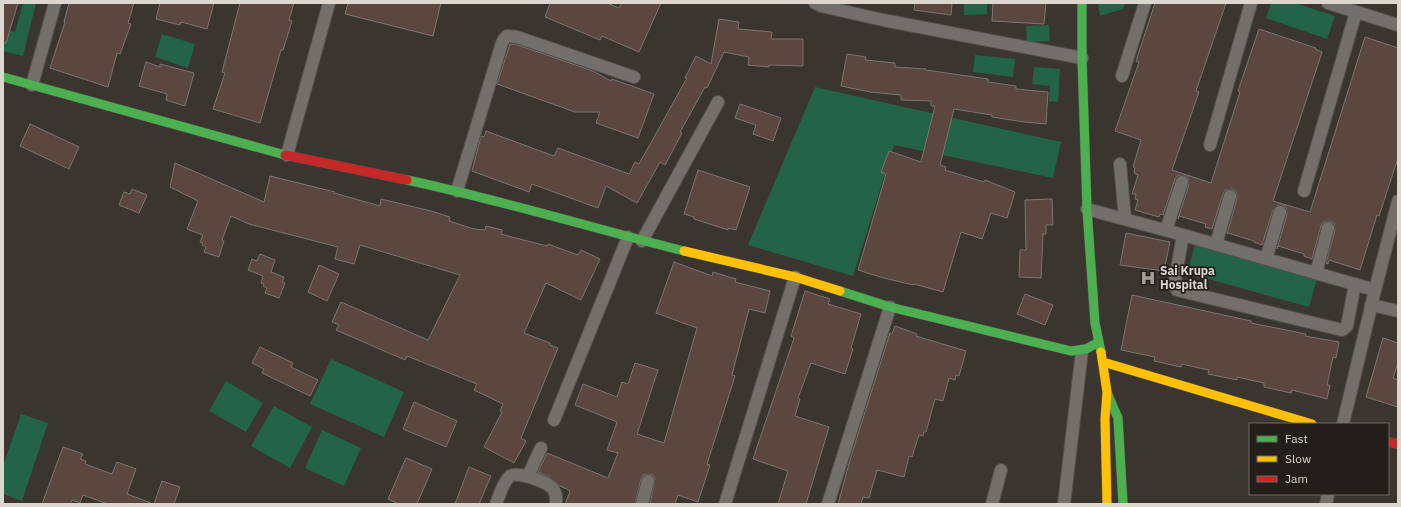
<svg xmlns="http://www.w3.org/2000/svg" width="1401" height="507" font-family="'IBM Plex Sans',sans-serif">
  <rect width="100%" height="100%" fill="#3a352f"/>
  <path fill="#236347" d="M23,3H36L23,56L3,51V29L15,32Z
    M964,3H987V14L964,15Z
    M1098,3H1125L1123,9L1100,16Z
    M1271,3H1295L1335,16L1327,39L1266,18Z
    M1049,25L1050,41L1027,42L1026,26Z
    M162,34L195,44L188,68L155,57Z
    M975,55L1015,59L1013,77L973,72Z
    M1034,67L1060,69L1058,102L1049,101L1050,86L1032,84Z
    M815,87L1061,142L1053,178L894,145L853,276L748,245Z
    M1195,245L1317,279L1309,307L1187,273Z
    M331,359L404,392L384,437L310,404Z
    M226,381L263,403L246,432L209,411Z
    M274,406L312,427L290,468L251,446Z
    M21,414L48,423L22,501L3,494V466Z
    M322,430L361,448L344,486L305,468Z"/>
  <path fill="#5b4740" stroke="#7b7572" d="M3,3H18L6,43H3Z
    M69,3H134L128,23L131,24L120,54L117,53L108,87L50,68L65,22H64Z
    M160,3H214L207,29L181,22L180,25L156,19Z
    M240,3H294L289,20L292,21L283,50H281L260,123L213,109L225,73L222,72Z
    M348,3H441L433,36L345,14Z
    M550,3H607L619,8L622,3H661L639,52L602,36L600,40L545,17Z
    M915,3H952L951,15L914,10Z
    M993,3H1046L1044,24L992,21Z
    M1155,3H1226L1196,91L1199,92L1172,170L1211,183L1240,92L1238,91L1259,29L1316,48L1315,49L1322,52L1273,201L1310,212L1365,37L1398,48V158L1379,216L1377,215L1360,270L1329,260L1328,264L1326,263L1335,230L1334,223L1330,221L1323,222L1321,226L1312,259L1304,256V254L1278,246L1277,249L1287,214L1286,207L1282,205H1278L1273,210L1262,245L1254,242V241L1228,233L1227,234L1237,198L1236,191L1232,189L1225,190L1223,194L1212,229L1205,227L1206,224L1179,216L1178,219L1189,184L1188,177L1184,175L1177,176L1175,179L1163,215L1160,214L1159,217L1135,210L1138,200L1135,199L1136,194H1132L1138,175L1134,173L1135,168L1133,167L1141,140L1115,131L1139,62L1136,61Z
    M719,19L739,22L738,29L772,32L771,39H803V66L769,65V67L748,65L749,57L724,52L707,88L705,87L680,132L682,133L665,165L660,162L637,203L606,186L598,208L532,184L529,192L472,171L481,136L484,137L486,131L554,156L558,148L629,174L635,162L639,164L687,78H685L696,56L711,64Z
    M510,44H515L593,71L611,81L612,79L654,94L638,138L596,123L600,112H575L497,84Z
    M847,54L866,57L865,60L895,63V67L926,69V70L988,79V82L1016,86V89L1048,92L1046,124L1024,122L992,117V115L954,109L940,165L946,167L945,170L984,182L985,180L1015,192L1007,218L991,213L982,239L961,232L943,292L914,284L913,285L880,277L858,270L886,174L881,172L889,151L921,162L935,106H931V101L901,100V95L870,92L841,86Z
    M146,62L160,67V64L194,73L185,106L166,100L167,94L139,86Z
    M740,104L781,118L773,141L753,134L756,125L735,118Z
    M30,124L79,147L69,169L20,146Z
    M175,163L264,202L270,176L335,192L334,193L380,206L381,199L431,211L450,217L449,221L474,229L485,230L486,226L502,230L501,234L512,237L547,246L548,244L578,255L581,250L600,259L581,300L546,283L524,333L550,343V345L558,348L521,438L526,441L514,463L484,447L502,412L500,411L503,404L474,390L477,384L407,356L405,360L336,330L339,325L332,322L341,302L428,340L460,275L360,245L354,264L335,259L338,247L249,224L231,216L222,240L224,241L219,257L204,252L206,247L202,245L203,243L200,242L203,235L187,229L198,201L170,187Z
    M698,170L750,187L736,230L728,228V230L694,219V217L684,214Z
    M132,189L147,195L139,213L119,205L124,192L130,194Z
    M1052,199L1053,225H1046V234H1043L1041,278L1019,277L1020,250H1026L1025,200Z
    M1126,233L1170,242L1164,271L1120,265Z
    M260,254L275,260L271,272L284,277L282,282L285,283L279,298L265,293L267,288L263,286L264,284L261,283L263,276L248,270L252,259L257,261Z
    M674,262L712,276L713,272L736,279L735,282L770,291L765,313L749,309L732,375L735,376L707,464L710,465L698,502L678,495L675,504H650L655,479L653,475L646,474L643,475L641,479L635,504H565L570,492L569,490L560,486L549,477L538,472L547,453L608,478L618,453L607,450L617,422L575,405L583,384L617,397L622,382L628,384L635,363L658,370L637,434L664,443L697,328L656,313Z
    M319,265L339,274L327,301L308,292Z
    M805,291L830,299L828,304L861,314L851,348L853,349L845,374L811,363L798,398L800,399L795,416L829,427L806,504H778L788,471L753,459L794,338L791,336Z
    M1025,294L1053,305L1045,325L1017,314Z
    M1132,295L1251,321V323L1306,334L1305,336L1339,342L1336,358L1333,357L1327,385H1330L1327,399L1292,390L1291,393L1264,387V383L1237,377V380L1208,374L1209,370L1204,369L1182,364L1181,367L1154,361L1155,357L1121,350Z
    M895,326L917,334L916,336L966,351L959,376L956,375L955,380L949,378L943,401L935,399L926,432H924L923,436L919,435L912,457L909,456L904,477L877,470L869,498L863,497L861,504H838L852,453L890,333L892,334Z
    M1383,338L1398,343V363L1393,378L1398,380V407L1366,397Z
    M260,347L293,363L291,367L318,380L310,396L262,373L264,369L252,363Z
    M414,402L457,421L446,447L403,429Z
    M63,447L83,454L80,459L86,461L85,464L112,474L117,462L136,469L127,494L151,503V504H108L83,495L80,503L72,500L70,504H42Z
    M406,458L432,469L417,504H399L388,499Z
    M469,467L491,476L479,504H455Z
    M162,481L180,487L174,504H154Z"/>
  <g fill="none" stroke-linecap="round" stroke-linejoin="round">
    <g stroke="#55514c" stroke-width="14">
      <path id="street" d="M815,3L821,6L883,20L1082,58
        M1328,3L1398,25
        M1122,76L1145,3
        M32,85L55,3
        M1210,145L1251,3
        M287,155L329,3
        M1120,164L1125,219
        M457,191L502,43L504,39L507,36L517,37L634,77
        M1304,191L1356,12
        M1087,209L1183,235L1375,290
        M1166,230L1182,182
        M1183,235L1174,285L1177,290L1342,330L1347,326L1355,284
        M642,241L718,102
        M1216,244L1230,196
        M1266,259L1280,212
        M1316,273L1328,228
        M1371,305L1398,311
        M554,420L628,237
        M1343,424L1375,290L1398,201
        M528,476L541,448
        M496,504C499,496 503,482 510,476C518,471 548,482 553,489C557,494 556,498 556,504
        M642,504L648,481
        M725,504L795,277
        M828,504L890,307
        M992,504L1001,470
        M1064,504L1082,351
        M1326,504L1328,494"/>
    </g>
    <g stroke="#55514c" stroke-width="10">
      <path id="fast" d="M1082,3V58L1087,209L1095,323L1101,352
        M3,77L285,155
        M407,180C501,200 592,228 684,251
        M840,291L890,307L1071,351L1086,349L1099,342
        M1108,395L1118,418L1123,504"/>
    </g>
    <g stroke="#55514c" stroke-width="10">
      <path id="slow" d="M684,251L795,277L840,291
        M1101,352L1107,392L1105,419L1107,504
        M1103,362L1312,424"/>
    </g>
    <g stroke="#55514c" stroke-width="10">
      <path id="jam" d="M285,155L407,180
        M1388,442L1398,444"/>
    </g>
    <use href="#street" stroke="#736f6a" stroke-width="12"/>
    <use href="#fast" stroke="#4caf50" stroke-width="9"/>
    <use href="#slow" stroke="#ffc107" stroke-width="9"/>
    <use href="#jam" stroke="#c62828" stroke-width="9"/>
  </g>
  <defs>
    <g id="hospital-bare" transform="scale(1.2)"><path d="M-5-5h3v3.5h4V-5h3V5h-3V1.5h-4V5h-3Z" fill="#a39e97" stroke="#221e19" stroke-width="2.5" paint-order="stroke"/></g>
  </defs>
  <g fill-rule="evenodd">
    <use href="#hospital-bare" x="1148" y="278"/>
  </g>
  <g text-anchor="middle" stroke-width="3.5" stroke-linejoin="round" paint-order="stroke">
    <g font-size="12" font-weight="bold" fill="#dcd6cf" stroke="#221e19" text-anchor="start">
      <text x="1160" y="275">Sai Krupa<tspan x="1160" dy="14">Hospital</tspan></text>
    </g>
  </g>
  <rect width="1401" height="507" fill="none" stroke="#dcd6cf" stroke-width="8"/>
  <rect x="1249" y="423" width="140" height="72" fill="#221e19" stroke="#6c6862"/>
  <rect x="1257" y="436" width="20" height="6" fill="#4caf50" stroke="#6c6862"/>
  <text x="1285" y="443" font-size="12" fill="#dcd6cf">Fast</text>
  <rect x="1257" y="456" width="20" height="6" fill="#ffc107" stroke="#6c6862"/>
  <text x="1285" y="463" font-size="12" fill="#dcd6cf">Slow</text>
  <rect x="1257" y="476" width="20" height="6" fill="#c62828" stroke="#6c6862"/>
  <text x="1285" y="483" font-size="12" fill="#dcd6cf">Jam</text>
</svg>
